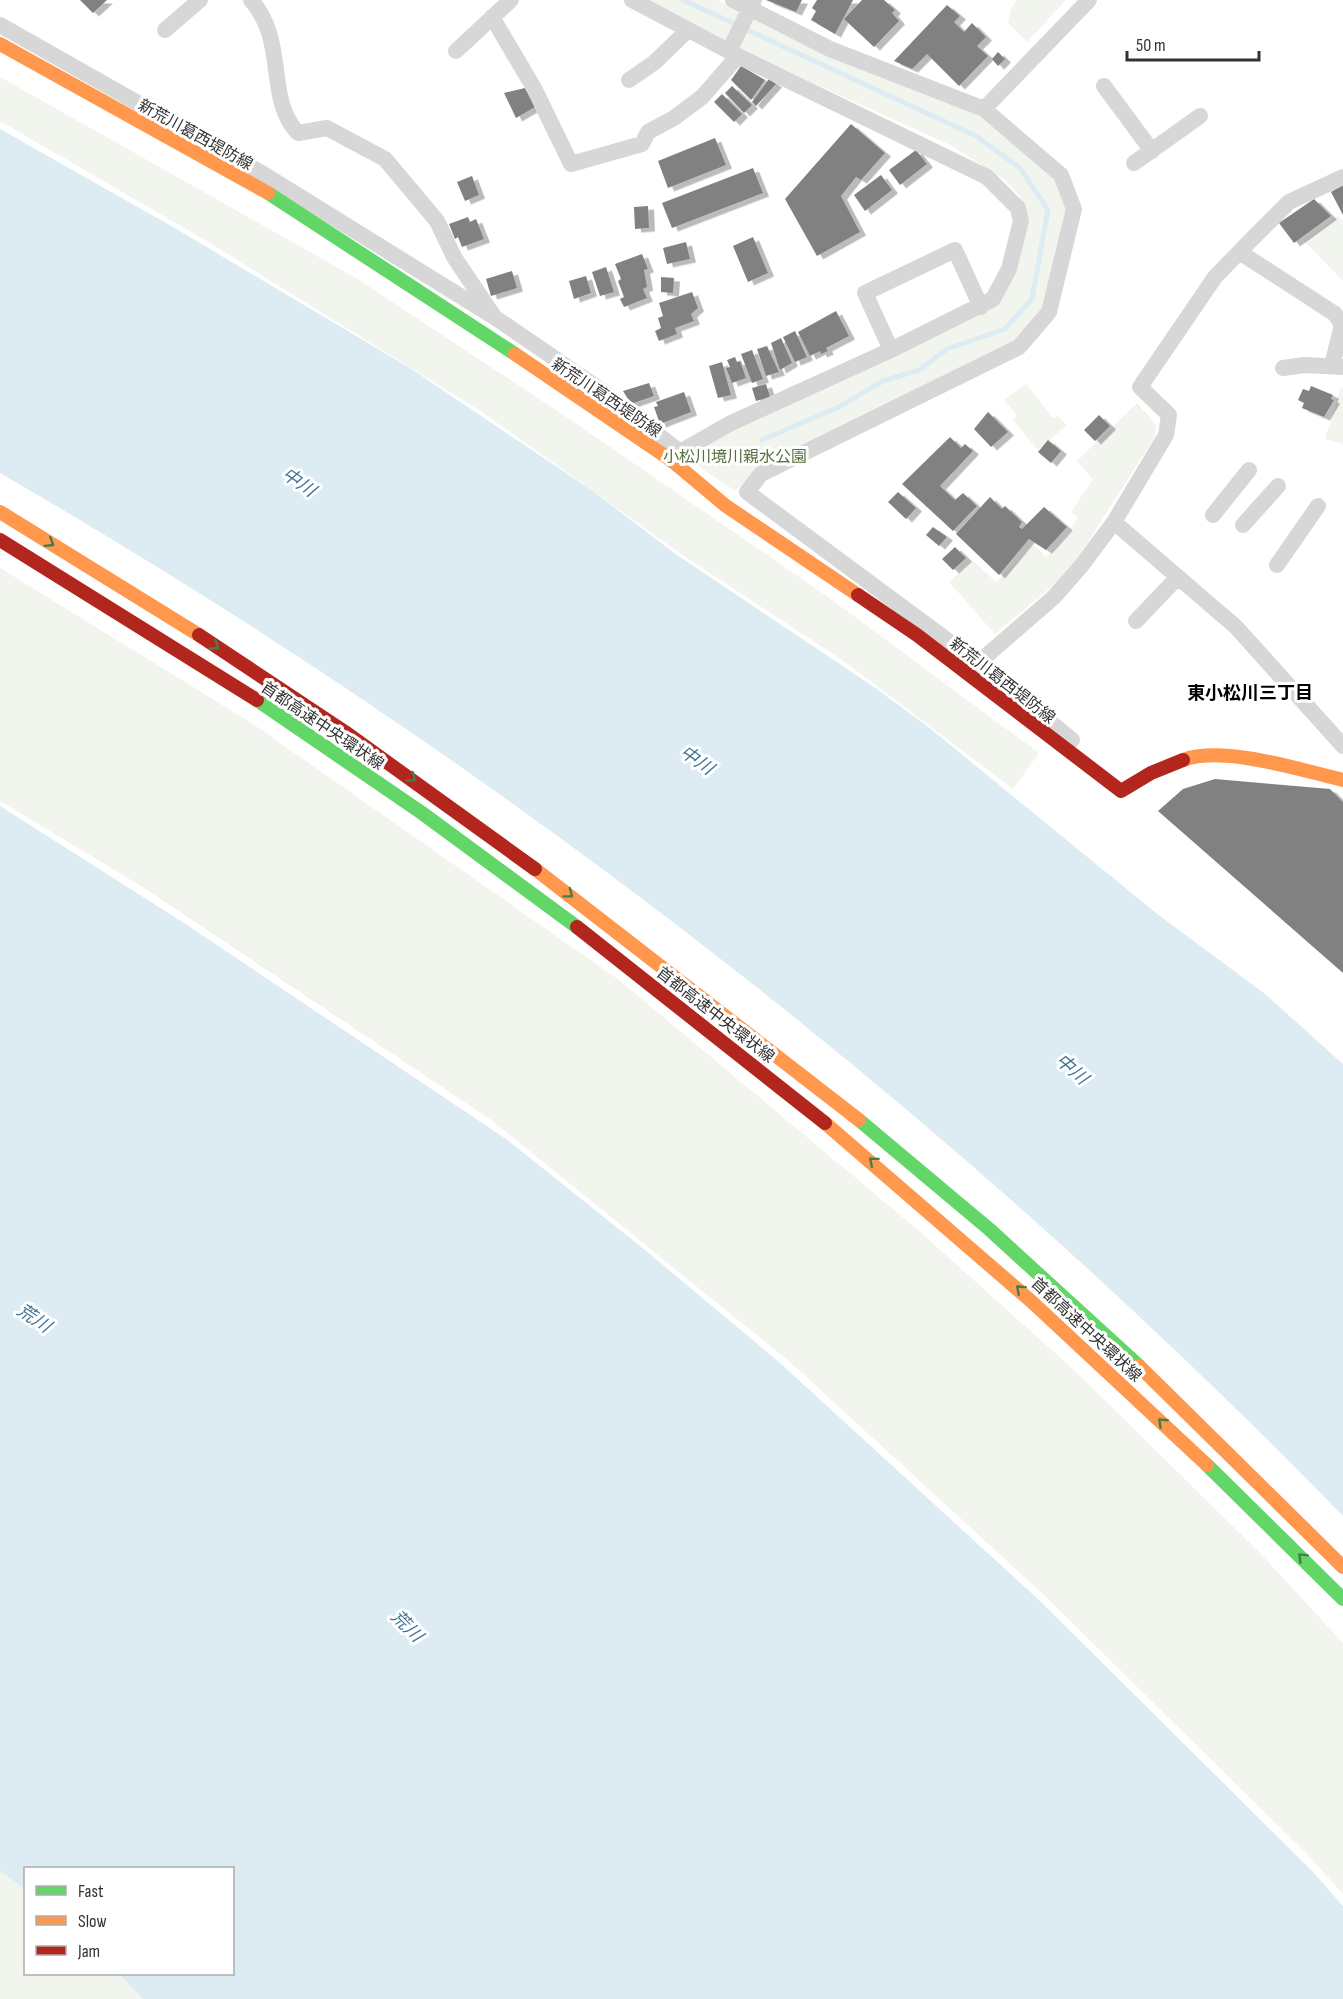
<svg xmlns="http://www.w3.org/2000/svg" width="1343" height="1999" font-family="'Sofia Sans Condensed','Noto Sans JP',sans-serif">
  <defs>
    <filter id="shadow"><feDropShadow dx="6" dy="3.5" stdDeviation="0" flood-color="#0004"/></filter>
  </defs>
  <rect width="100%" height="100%" fill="#fff"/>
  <path fill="#f1f5ed" d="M645,0H717L981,114L1050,171L1069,210L1045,309L1016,343L760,468L735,491L687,458L726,431L990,308L1025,210L1020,196L1005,180L950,145L740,50Z
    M1017,0H1066L1027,42L1008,23L1011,9Z
    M0,77L356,278L565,416L821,592L1039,753L1013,789L845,662L684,556L482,412L205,240L0,121Z
    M1338,216L1343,221V281L1304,241Z
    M1026,384L1053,418L1058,416L1067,425L1038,450L1013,420L1017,416L1004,400Z
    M1341,388H1343V444L1325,439Z
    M1137,403L1157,426L1154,438L1081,553L1056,583L995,634L949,582L972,560L996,582L1034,545L1046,557L1074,530L1072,527L1078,517L1071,512L1093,479L1077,461Z
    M0,568L250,722L619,980L918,1230L1075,1371L1259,1552L1343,1643V1894L1308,1855L1044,1595L790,1362L490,1119L141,886L0,801Z
    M0,1871L25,1889L26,1974H119L143,1999H0Z"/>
  <path fill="#ddebf3" d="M0,129L173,227L410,368L594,492L677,555L874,687L927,726L1156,913L1265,994L1343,1064V1516C948,1110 491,757 0,473Z
    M0,806L184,923L506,1139L645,1250L780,1363L1039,1600L1314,1873L1343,1906V1999H143L119,1974H232V1868H26L25,1889L0,1871Z"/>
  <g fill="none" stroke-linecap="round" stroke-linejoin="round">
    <path stroke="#ddebf3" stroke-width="5" d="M683,0L976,136L1020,168L1048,210L1032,299L1005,329L947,349L919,370L883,381L839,407L762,440"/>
  </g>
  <path fill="#818181" filter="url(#shadow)" d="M80,0H107L93,13Z
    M766,0H802L796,12Z
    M817,0H853L835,34L811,20L816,11L812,8Z
    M862,0H884L895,10L892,13L899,21L874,47L844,19Z
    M947,5L960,16L954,22L964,32L972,23L986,37L977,46L988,56L959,86L927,54L912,69L894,61Z
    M998,52L1005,59L998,66L992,59Z
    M741,66L765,80L751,100L731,80Z
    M769,79L776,84L756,106L752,102Z
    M732,86L752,105L744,113L725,93Z
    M525,88L535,107L516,118L504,93Z
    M722,94L742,114L734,122L714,102Z
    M851,124L885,153L861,180L856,177L841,196L860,232L817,256L785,199Z
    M715,138L726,165L668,188L658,161Z
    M916,150L927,164L900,185L889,170Z
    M753,168L763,193L672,228L662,203Z
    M881,175L892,190L865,211L854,195Z
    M472,176L479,195L465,201L457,182Z
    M1343,185V215L1331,192Z
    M1314,199L1331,216L1294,243L1279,223Z
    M648,206L649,228L635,229L634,207Z
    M468,217L470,222L476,219L484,239L462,247L458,237L455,239L449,224Z
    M753,237L768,273L748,282L733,246Z
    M686,242L690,259L667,264L663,248Z
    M642,254L648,269L644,270L647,287L643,289L647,298L624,307L620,299L624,297L618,281L621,279L615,264Z
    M606,267L614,292L600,296L592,272Z
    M512,271L517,288L491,296L486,279Z
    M586,276L591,293L574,299L569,281Z
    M661,277L674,278L673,293L661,292Z
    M692,292L698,308L691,314L694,321L675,328L677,334L659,341L655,331L661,328L658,318L663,316L659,303Z
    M836,311L849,336L826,348L828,351L821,354L820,351L810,356L798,332Z
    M795,331L807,357L795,362L783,337Z
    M781,338L792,363L780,370L771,343Z
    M767,346L779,372L766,376L757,349Z
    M752,350L763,379L752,383L741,354Z
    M735,357L737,362L740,361L746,378L732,383L726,368L730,367L727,360Z
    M722,362L731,395L718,398L709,366Z
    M649,383L654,396L631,404L623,391Z
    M766,384L770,397L756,401L752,388Z
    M1311,386L1333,395L1331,399L1334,400L1324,417L1302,408L1304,403L1298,400L1303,389L1309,391Z
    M684,392L691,412L660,424L654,407L658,406L656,402Z
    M988,412L1008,432L991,447L974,429Z
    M1099,415L1110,426L1095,441L1084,430Z
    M950,437L961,448L965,444L973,451L940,486L955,500L963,493L977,506L953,531L902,484Z
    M1048,440L1061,451L1051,463L1038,452Z
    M898,492L916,508L906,519L888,502Z
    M990,497L1002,509L1005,506L1022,522L1019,527L1022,529L1044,507L1067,527L1046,550L1029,539L999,575L956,534Z
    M933,527L947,537L939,546L926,535Z
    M955,547L966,558L953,570L942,559Z
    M1215,779L1330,789L1343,802V973L1158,811L1183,789Z"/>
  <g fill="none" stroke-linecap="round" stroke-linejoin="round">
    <path stroke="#d7d7d7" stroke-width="16" d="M251,0C288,42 265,99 298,133L327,128L385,159L437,221L454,257L493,315
      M632,0L738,56L987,177L1018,208L1021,221L1009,269L993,299L891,350L731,423L680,452L671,460
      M733,0L830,49L984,109L1061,175L1074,209L1049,312L1019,347L761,474L747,492L978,663L1072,740
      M492,17L534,88L571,164L642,144L648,132L674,118L702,97L738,56
      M0,25L265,175L494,317L601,390L680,452
      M165,30L200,0
      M456,51L511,0
      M729,51L754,0
      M629,80L655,62L688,30
      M1104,86L1152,151
      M984,109L1089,0
      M1134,163L1200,116
      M1241,253L1335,314L1342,325L1332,365
      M891,350L865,293L955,250L981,307
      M1283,368L1304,365L1342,367
      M1213,515L1249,470
      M1114,522L1236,627L1343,746
      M1243,525L1278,486
      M1277,565L1318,506
      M1136,621L1178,577
      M978,663L1054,597L1082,565L1114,522L1166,435L1169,415L1140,387L1215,277L1251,240L1289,202L1343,177"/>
    <path stroke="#63d668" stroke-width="14" d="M268,193L515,354
      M257,700L422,813L577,927
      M859,1120L989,1229L1139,1366
      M1207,1465L1343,1599"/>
    <path stroke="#ff974d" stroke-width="14" d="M0,44L268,193
      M515,354L671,460L726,506L858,595
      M0,512L199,635
      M1183,760C1223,745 1301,770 1343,780
      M535,869L859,1120
      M825,1123L1031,1301L1207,1465
      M1139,1366L1343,1567"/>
    <path stroke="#b3261e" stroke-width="14" d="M0,540L257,700
      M858,595L917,635L1121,791L1151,773L1183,760
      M199,635L345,732L535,869
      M577,927L825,1123"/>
  </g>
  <defs><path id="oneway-chevron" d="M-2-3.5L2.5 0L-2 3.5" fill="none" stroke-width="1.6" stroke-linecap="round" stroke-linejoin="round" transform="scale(1.5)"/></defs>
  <g stroke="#497c4b">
    <use href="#oneway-chevron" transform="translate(50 543) rotate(32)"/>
    <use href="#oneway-chevron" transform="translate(215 646) rotate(33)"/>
    <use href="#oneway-chevron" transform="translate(412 778) rotate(36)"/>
    <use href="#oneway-chevron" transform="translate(569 894) rotate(37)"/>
    <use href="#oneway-chevron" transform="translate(873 1161) rotate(-140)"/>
    <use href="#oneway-chevron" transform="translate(1020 1289) rotate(-138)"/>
    <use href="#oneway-chevron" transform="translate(1162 1422) rotate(-137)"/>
    <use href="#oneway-chevron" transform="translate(1302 1557) rotate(-135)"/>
  </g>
  <g text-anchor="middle" stroke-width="6" stroke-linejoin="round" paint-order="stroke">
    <g font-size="16" fill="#333" stroke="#fff">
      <text transform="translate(196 134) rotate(29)" y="6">新荒川葛西堤防線</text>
      <text transform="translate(607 397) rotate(34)" y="6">新荒川葛西堤防線</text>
      <text transform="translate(1003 680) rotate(38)" y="6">新荒川葛西堤防線</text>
      <text transform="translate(323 725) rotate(34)" y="6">首都高速中央環状線</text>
      <text transform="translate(716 1014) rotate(38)" y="6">首都高速中央環状線</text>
      <text transform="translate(1087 1329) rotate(43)" y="6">首都高速中央環状線</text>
    </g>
    <g font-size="16" fill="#56703f" stroke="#fff">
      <text x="735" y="462">小松川境川親水公園</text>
    </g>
    <g font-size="18" font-style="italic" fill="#3f7597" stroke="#fff">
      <text transform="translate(299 482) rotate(35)" y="6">中川</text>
      <text transform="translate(697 760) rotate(35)" y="6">中川</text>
      <text transform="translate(1072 1069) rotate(41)" y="6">中川</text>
      <text transform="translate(34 1318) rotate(34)" y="6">荒川</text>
      <text transform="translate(407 1626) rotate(45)" y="6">荒川</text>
    </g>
    <g font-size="18" font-weight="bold" fill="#000" stroke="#fff">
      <text x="1250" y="699">東小松川三丁目</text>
    </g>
  </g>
  <rect x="24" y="1867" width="210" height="108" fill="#ffffff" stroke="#adadad" stroke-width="1.5"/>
  <rect x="36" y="1886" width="30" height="9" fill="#63d668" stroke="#adadad" stroke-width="1.5"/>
  <text x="78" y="1897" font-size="18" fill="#333333">Fast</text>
  <rect x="36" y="1916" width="30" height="9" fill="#ff974d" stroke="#adadad" stroke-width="1.5"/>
  <text x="78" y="1927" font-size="18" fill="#333333">Slow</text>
  <rect x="36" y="1946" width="30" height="9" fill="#b3261e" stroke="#adadad" stroke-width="1.5"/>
  <text x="78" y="1957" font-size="18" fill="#333333">Jam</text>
  <path d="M1127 51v9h132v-9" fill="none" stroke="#333333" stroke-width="3"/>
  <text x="1136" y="51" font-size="18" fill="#333333" stroke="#ffffff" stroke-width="4.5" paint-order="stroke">50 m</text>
</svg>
